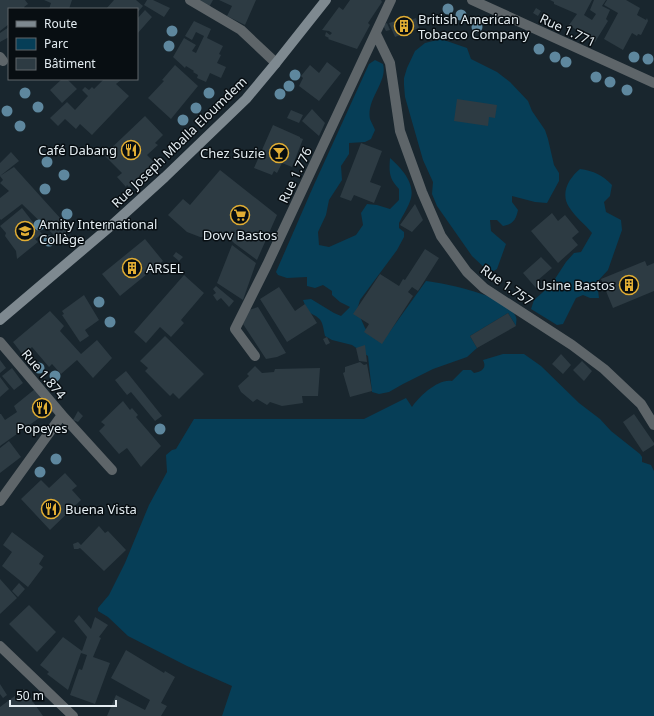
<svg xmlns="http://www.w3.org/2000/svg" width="654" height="716" font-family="'Noto Sans',sans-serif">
  <rect width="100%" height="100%" fill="#19262e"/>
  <path fill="#063e57" d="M441,39L467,48L471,59L497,72L510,82L528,101L532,111L545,130L548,139L554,165L559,173V181L547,203L535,202L512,196V202L518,210C516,220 513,224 503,226L497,220H490L491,231L506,244L497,269L490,273L472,256L437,206L432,194L433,182L423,160L405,97L404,85V78L407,68L415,51L425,43Z
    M375,60L383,64C388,82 366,99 370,119C371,122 374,127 375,130L371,139L365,142L349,143V154L341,166L342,180L329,200L326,215L318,232L319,245L329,247L356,235L363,225L361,213L367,204L377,205L390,209L399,200V189C389,178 389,173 390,158C400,167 415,182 411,198C409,206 403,215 399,223V228L404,232V237L397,250L360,300L357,310L365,328L375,339L388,334L426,281C447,284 507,295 516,317C517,319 516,323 516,326L508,313L470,336L477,348L467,357L433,369L403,384L389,392L379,394L372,392L368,356L352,345L332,340L325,336C322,321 323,319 308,312L303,300L311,299L334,313L341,316L350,307L340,302L332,295V291L323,285L315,288L307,286V277L287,278L278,275L276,272L313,187L369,64Z
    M580,169C594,171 602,175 612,185L610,196L604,202L606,212L621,220L622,230L608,270L597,282L599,298H590L583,295L576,298L563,324L557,325L531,309L534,300L551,285L566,262L574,253L581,252L592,233C585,224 575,217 569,207C560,193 569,178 580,169Z
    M503,354H524L541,366L579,403L600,419L611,431L640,454L642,457V462L651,465L654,471V716H222L232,686L187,666L128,636L108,617L98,611V608L109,595L125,563L149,505L167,472L166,455L172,450L176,449L194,419H364L406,398L412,407C419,396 439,378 452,381L463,370H471L474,373C482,372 487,368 483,360Z"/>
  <path fill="#2d3b43" d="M0,0H25L28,4L24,7L25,9H9V24L0,31Z
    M44,0H72L69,9H49L51,3Z
    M114,0H136L143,6L137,13V9H106Z
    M147,0H153L170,8L164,17L144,5Z
    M191,0H213L208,9Z
    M219,0H256L245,25L227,16L232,6Z
    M350,0H381L382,2L368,23L370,25L357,49L328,39L329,38L325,36L326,32L330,35L332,33L329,31L322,30L339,7L343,10Z
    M550,0H592L584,15L592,20L596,14L590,10L594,0H606L602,6L610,10L606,19L608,21L595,42L569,25L577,14L554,4V2Z
    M607,0H626L640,8L637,15L646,20L647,18L648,21L641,35L638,34L637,36L632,33L623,50L604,39L618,13L604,5Z
    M536,8L541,11L538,16L533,13Z
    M145,10L152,17L137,34V19Z
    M416,18L419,28L395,37L389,23L399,20L400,24Z
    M194,21L211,29L207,38L223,46L219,54L221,55L217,63L226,67L221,78L210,73L206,82L197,78L198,75L193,72L194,71L186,66L185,68L173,57L184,38L196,45L192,51L196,53L204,36L196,32L192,40L185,36Z
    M387,23L390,30L386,31L383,25Z
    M9,27V37L0,42V33Z
    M327,62L341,73L319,101L299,86L303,78L301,76L310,65L319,73Z
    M175,65L198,86L171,119L148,98L164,81L162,80Z
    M62,79H67L77,89L62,103L50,90Z
    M104,79H120L121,80L116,84L129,96L92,135L80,124L76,129L65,119L58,126L50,118L67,102L75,110L88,96L82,90L85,87L89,90L92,87L94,89Z
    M457,99L497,105L495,118L489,117L488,126L454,121Z
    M312,109L325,123L319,136L302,121Z
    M291,110L303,115L299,123L287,118Z
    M145,116L163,135L155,143L158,145L147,155L154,162L129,187L127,185L126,187L117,177L122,173L104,155Z
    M273,125L300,137V138L303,139L292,167L282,163L277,173L274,171L272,175L254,168Z
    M361,143L382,151L370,182L381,186L374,203L354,195L351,201L340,197Z
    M11,152L19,161L0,176V163Z
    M14,167L70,229L58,239L22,204L1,220L0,219V198L9,191L0,183L3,180L0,176Z
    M220,170L277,215L257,260L234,243L224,232L220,237H200L187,232L168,215L183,199L190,205Z
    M415,204L423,220L412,232L400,225Z
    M22,208L42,234L35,239L38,242L17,259L16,251L5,236L6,233L0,226Z
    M552,213L558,221L565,215L579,232L572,238L578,245L558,263L531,231Z
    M145,239L163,261L120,296L102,274Z
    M232,245L256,263L243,300L217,283Z
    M425,249L439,258L418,291L412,287L408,292L413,296L382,344L364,332L369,324L353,314L380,274L399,286L403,279L405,280Z
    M176,252L183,257L179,261L173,256Z
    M541,257L552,268L538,280L541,284L536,288L523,273Z
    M645,261L647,266L654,263V291L613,308L601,279Z
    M184,275L204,293L181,320L184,323L171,337L160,327L146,343L134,332Z
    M216,286L234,301L229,307L221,298L217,301L213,295L216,293L213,289Z
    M279,287L295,311L305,304L317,323L287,342L260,299Z
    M84,295L99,320L85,330L89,336L80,342L62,315L64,314L62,311Z
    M258,307L286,353L277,357L266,359L243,324L249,310Z
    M50,311L64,326L60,331L81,354L97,340L112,358L93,378L77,360L61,374L52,364L49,367L32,347L23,355L13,342Z
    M508,313L516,326L477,348L470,336Z
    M165,336L204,374L179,399L173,393L170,396L145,371L148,368L140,361Z
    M327,337L330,343L326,345L323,339Z
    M365,345L367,362L359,361L356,348Z
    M561,354L571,365L563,374L552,364Z
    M0,360L6,368L0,373Z
    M582,361L592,371L584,381L573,370Z
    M360,362L364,365L367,364L372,391L350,397L343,373L345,372V367Z
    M255,366L262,373L274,372L275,369L320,368L318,396H302L303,403L282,406L270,402L267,405L257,399L253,402L241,392L238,386L249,376L247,374Z
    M12,368L23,383L14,390L2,376Z
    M126,371L162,416L155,421L131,392L127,395L115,380Z
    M0,377L9,389L0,397Z
    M35,389L49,411L0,446V414H1L5,420L17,412L14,406Z
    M123,401L130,410L132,408L138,415L136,417L161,446L141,467L127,448L119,454L99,431L105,425L101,422Z
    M78,411L83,416L78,422L73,420Z
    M634,414L654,443V445L643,452L623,422Z
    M9,441L21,457L0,473V448Z
    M65,473L77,486L72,490L81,500L50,530L21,499L41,480L49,488Z
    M99,526L105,533L108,531L126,550L104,571L80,548L78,549H74L73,544L78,542L81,545Z
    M12,532L44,556L39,564L43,567L28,587L2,566L12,552L3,545Z
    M0,579L17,598L0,614Z
    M19,583L25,589L18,597L12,591Z
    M29,605L56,632L37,652L9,624Z
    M79,615L91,629L95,617L108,625L99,637L101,638L93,657L110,663L95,704L70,695L79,669L82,670L87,655L81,653L68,690L47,674L49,672L40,665L63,637L82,651L87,637L74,621Z
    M126,650L164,673L165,671L175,677L161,703L167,706L161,716H107L116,695L145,710L150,700L111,678Z
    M0,684L7,695L3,698L0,694Z
    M24,689L43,716H0V707Z"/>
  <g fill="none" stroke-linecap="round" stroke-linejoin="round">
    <path stroke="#5e6569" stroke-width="10" d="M190,0L241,30L276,63
      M376,34L390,63L400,131L422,192L441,236L467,272L484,288L572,345L604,369L641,404L654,425
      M0,57L3,61
      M0,342L62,415L0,501
      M255,356L235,329L267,265L391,0
      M62,415L112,470
      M0,646L73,716"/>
    <path stroke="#5e6569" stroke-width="10" d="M472,0L654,83"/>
    <path stroke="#7e8990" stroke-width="10" d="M0,320L112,225L165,177L246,99L276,63L326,0"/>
  </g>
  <g fill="#5e879e">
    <circle cx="448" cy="9" r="5.5"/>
    <circle cx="461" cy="15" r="5.5"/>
    <circle cx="477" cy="27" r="5.5"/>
    <circle cx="172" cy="31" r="5.5"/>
    <circle cx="169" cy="46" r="5.5"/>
    <circle cx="539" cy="49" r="5.5"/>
    <circle cx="555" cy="57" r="5.5"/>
    <circle cx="634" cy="57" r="5.5"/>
    <circle cx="648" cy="59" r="5.5"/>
    <circle cx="566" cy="62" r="5.5"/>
    <circle cx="295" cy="75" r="5.5"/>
    <circle cx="596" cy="77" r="5.5"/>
    <circle cx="610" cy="82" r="5.5"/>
    <circle cx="289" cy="86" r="5.5"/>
    <circle cx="627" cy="90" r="5.5"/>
    <circle cx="25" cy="93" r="5.5"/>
    <circle cx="209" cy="93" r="5.5"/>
    <circle cx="280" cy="94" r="5.5"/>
    <circle cx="38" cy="107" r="5.5"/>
    <circle cx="196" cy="108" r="5.5"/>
    <circle cx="7" cy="111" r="5.5"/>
    <circle cx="183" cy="120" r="5.5"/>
    <circle cx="20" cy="126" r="5.5"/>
    <circle cx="47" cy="162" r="5.5"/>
    <circle cx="64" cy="175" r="5.5"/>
    <circle cx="45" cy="189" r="5.5"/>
    <circle cx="67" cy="214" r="5.5"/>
    <circle cx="39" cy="225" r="5.5"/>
    <circle cx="49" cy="241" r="5.5"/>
    <circle cx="99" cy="302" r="5.5"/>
    <circle cx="110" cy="322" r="5.5"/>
    <circle cx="39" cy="368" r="5.5"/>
    <circle cx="55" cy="376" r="5.5"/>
    <circle cx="160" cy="429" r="5.5"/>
    <circle cx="56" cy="459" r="5.5"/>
    <circle cx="40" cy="472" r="5.5"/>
  </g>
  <defs>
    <g id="building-ring" transform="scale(1)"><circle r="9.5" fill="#080e12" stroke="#e2ae34" stroke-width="1.5"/><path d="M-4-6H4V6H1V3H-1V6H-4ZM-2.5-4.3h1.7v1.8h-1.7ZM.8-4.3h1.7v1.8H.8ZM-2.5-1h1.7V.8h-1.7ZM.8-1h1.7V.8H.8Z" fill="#e2ae34"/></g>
    <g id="restaurant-ring" transform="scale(1)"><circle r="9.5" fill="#080e12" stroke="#e2ae34" stroke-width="1.5"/><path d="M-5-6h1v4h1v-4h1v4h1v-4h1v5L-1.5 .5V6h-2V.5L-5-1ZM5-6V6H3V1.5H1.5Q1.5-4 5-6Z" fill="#e2ae34"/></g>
    <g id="bar-ring" transform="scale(1)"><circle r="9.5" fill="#080e12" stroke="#e2ae34" stroke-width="1.5"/><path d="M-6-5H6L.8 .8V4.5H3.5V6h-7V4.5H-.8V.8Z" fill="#e2ae34"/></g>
    <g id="supermarket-ring" transform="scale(1)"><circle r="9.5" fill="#080e12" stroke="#e2ae34" stroke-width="1.5"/><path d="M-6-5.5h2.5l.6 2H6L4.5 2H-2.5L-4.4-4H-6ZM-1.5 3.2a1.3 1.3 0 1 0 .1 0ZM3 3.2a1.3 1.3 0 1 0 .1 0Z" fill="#e2ae34"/></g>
    <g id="school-ring" transform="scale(1)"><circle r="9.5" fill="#080e12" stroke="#e2ae34" stroke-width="1.5"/><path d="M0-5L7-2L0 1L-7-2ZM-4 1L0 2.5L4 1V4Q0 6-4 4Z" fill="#e2ae34"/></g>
  </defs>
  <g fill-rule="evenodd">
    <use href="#building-ring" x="404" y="26"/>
    <use href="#restaurant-ring" x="131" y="150"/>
    <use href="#bar-ring" x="279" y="153"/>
    <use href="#supermarket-ring" x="240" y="215"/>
    <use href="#school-ring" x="25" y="231"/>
    <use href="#building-ring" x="132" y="268"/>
    <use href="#building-ring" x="629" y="285"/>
    <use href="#restaurant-ring" x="42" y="408"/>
    <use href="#restaurant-ring" x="51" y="509"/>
  </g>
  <g text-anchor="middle" stroke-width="3" stroke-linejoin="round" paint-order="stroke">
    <g font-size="13" fill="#e3ecf1" stroke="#080e12" text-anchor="start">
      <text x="418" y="24">British American<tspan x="418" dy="15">Tobacco Company</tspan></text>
      <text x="117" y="155" text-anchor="end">Café Dabang</text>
      <text x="265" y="158" text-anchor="end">Chez Suzie</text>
      <text x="39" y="229">Amity International<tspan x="39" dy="15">Collège</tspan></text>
      <text x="240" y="240" text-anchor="middle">Dovv Bastos</text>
      <text x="146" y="273">ARSEL</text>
      <text x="615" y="290" text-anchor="end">Usine Bastos</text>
      <text x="42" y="433" text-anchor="middle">Popeyes</text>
      <text x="65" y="514">Buena Vista</text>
    </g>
    <g font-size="13" fill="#e3ecf1" stroke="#080e12">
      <text transform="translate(568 30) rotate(25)" y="5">Rue 1.771</text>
      <text transform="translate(179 142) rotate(-44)" y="5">Rue Joseph Mballa Eloumdem</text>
      <text transform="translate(295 175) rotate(-65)" y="5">Rue 1.776</text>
      <text transform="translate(507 285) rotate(35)" y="5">Rue 1.757</text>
      <text transform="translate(44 374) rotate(50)" y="5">Rue 1.874</text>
    </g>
  </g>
  <rect x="8" y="8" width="130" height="72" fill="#080e12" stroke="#60676b"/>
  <rect x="16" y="21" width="20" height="6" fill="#7e8990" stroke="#60676b"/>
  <text x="44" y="28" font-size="12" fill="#e3ecf1">Route</text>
  <rect x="16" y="38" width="20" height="12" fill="#063e57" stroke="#60676b"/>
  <text x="44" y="48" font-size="12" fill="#e3ecf1">Parc</text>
  <rect x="16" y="58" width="20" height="12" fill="#2d3b43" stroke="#60676b"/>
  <text x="44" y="68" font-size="12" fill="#e3ecf1">Bâtiment</text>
  <path d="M10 700v6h106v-6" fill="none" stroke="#e3ecf1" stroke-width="2"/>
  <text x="16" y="700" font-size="12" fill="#e3ecf1" stroke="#080e12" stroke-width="3" paint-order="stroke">50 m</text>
</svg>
